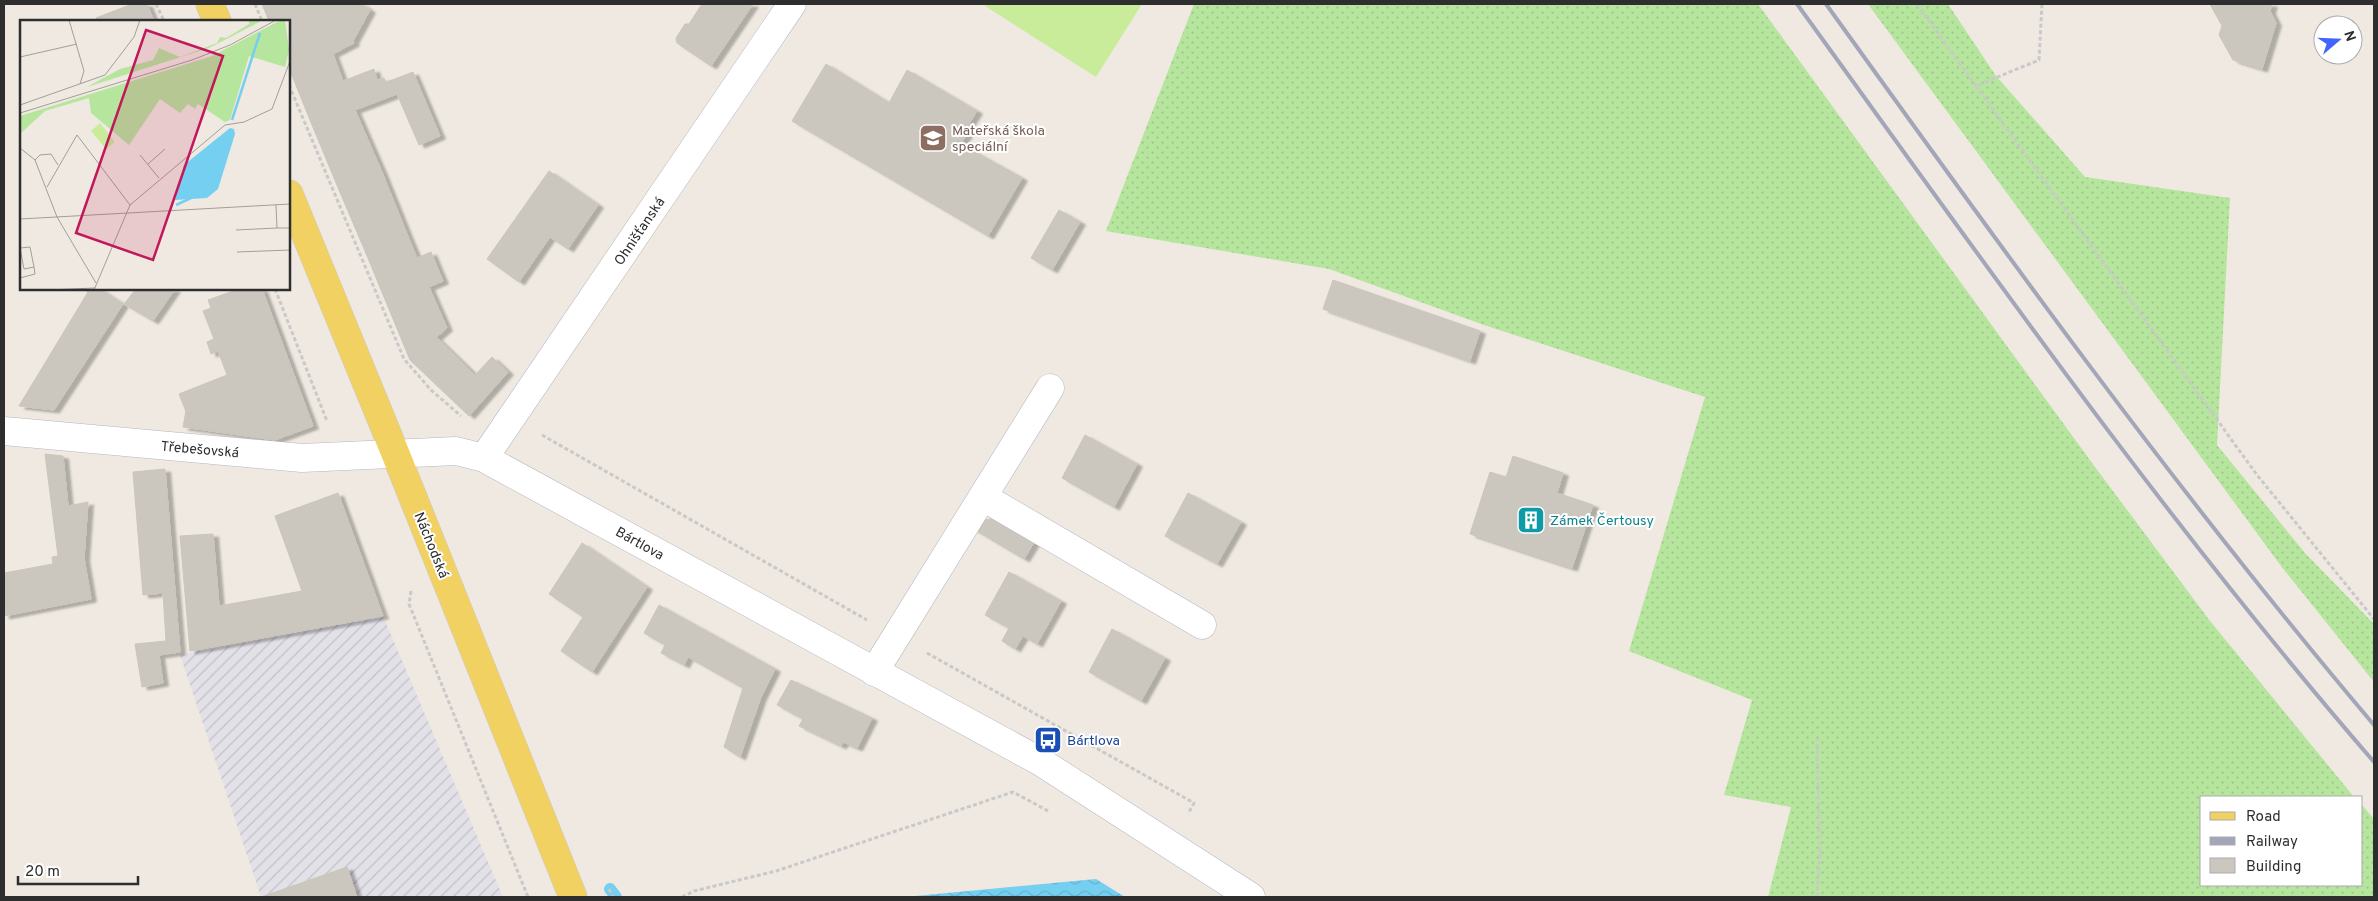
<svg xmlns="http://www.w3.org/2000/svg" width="2378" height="901" font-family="Overpass,sans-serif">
  <defs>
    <pattern id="industrial-furrows" width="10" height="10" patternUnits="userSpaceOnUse" patternTransform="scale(1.25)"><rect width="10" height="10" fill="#e3e1e8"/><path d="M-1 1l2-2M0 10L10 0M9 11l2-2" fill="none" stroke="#c3c1c7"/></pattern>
    <pattern id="grass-dots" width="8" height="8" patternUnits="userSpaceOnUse" patternTransform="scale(1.25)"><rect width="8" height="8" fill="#b6e59e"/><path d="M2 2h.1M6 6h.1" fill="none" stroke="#9dc588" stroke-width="1.8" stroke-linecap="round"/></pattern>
    <pattern id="water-waves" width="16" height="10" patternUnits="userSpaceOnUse" patternTransform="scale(1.25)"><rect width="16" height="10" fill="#75cff0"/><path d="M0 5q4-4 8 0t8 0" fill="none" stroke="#66b2ce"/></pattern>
    <filter id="shadow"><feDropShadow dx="5.5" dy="3" stdDeviation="1" flood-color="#0004"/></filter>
  </defs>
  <rect width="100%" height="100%" fill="#efe9e1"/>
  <path fill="url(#industrial-furrows)" d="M383,616L503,897H261L180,655Z"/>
  <path fill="url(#grass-dots)" d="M1194,4H1758L2095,467L2210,621L2354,797H2202V885H2362V805L2374,819V897H1768L1791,807L1724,795L1752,700L1629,651L1705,397L1484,325L1329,269L1106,231Z
    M1868,4H1948L1996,76L2085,177L2230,198L2217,445L2305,553L2374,624V682L2281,566Z"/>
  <path fill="#c9ec9a" d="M987,4H1142L1096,77L985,6Z"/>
  <path fill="url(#water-waves)" d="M1096,879L1125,897H905Z"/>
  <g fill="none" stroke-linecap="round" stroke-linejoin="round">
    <path stroke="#75cff0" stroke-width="12" d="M610,889L616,897"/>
  </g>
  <path fill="#cbc7bf" stroke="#cbc5ba" filter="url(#shadow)" d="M132,4H147L154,21H97L96,18Z
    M262,4H358L348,23L350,28L327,42L289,60V21H269Z
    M358,4H362L370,10L353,41L354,43L333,54L343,81L374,69L377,80L384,78L386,83L350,96L354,105L312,125L289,68V60L327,42L350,28L348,23Z
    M702,4H753L711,66L677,43L676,38L685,24H689Z
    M2210,4H2272L2270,11L2276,23L2262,69L2233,60L2219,35L2222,26Z
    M826,64L889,103L907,70L977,111L964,132L967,134L961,143L958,140L957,142L1022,178L988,236L792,121Z
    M413,72L440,136L419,145L397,94L355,110L382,172L339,190L312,125L354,105L350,96Z
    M549,171L598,205L568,249L550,237L519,282L487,259Z
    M382,172L407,234L365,251L339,190Z
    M1059,210L1080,222L1052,270L1031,258Z
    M407,234L417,258L431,252L443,281L429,287L447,328L410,360L365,251Z
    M1333,280L1480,331L1470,361L1323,309Z
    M83,289H100L123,304L54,410L19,406L88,292Z
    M136,289H175L153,321L124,304Z
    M239,289H262L294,375L187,414L179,394L227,375L218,351L211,354L207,342L214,339L203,311L211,308L208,300Z
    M437,338L475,375L492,357L508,372L469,416L410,360L432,339L434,341Z
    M294,375L313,426L275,440L183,427L186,411L187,414Z
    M1085,435L1137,464L1114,507L1062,478Z
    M45,454L63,456L68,506L88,502L84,558L91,599L4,616V573L53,564L52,557L58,556Z
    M1513,456L1563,473L1557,493L1593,505L1572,568L1470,534L1490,472L1506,477Z
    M165,469L180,652L159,655L163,683L142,687L135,644L166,641L163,593L143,595L133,472Z
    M338,493L383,616L190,651L180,536L213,534L219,606L302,591L275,516Z
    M1188,493L1241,522L1217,564L1165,536Z
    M999,518L1036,539L1024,559L970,527L974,521Z
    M582,543L647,587L592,672L561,651L583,617L549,594Z
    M1009,572L1061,601L1037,644L1023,636L1015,649L1002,641L1009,628L985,615Z
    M659,605L775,669L761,697L740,757L724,747L743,688L688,657L684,665L661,653L665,645L644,633Z
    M1112,629L1165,658L1141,701L1089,672Z
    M791,680L872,718L857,748L843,742L841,746L799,726L803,719L777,705Z
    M347,867L357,897H261Z"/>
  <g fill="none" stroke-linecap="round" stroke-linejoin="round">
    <g stroke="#b4b7c1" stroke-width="29">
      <path id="minor" d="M4,431L302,458L456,451L484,458L1041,762L1251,897
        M484,458L792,4
        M983,497L1202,625
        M874,672L1050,388"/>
    </g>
    <g stroke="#c9c9c9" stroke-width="29">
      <path id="major" d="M210,4L217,21
        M289,194L396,455L573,897"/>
    </g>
    <path stroke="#c9c9c9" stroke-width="3" stroke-dasharray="4 2.5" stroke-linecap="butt" d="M156,4L164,21
      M255,4L262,21
      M1917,4L1976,86L2039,60L2042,4
      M289,85L404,359L431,390L461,416
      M1976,86L2257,475L2374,619
      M275,289L327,421
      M542,435L867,620
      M411,591L409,604L528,897
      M927,653L1194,803L1188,814
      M609,889L613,897
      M682,897L694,891L776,871L1013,792L1050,812
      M1817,897L1820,853L1817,739"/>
    <use href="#minor" stroke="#fff" stroke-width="28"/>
    <use href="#major" stroke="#f2d163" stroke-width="28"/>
    <path stroke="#a3a6b8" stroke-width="4" d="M1797,4C1983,261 2166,522 2374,762
      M1826,4C2002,249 2179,495 2374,725"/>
  </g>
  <defs>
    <g id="school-square" transform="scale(1.4375)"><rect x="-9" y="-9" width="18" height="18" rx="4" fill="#8d6e63" stroke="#fff"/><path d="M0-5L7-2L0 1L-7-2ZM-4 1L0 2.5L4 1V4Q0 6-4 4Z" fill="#fff"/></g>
    <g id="building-square" transform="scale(1.4375)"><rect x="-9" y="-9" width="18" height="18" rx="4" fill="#0f9aa8" stroke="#fff"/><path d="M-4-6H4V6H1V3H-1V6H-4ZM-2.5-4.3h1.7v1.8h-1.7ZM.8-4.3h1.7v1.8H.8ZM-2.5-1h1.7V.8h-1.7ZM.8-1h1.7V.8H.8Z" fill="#fff"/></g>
    <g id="bus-square" transform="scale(1.4375)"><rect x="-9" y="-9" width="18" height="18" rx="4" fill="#1a4fb4" stroke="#fff"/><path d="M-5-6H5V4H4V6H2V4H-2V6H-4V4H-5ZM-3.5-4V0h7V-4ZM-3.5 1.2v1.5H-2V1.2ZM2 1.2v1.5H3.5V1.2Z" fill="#fff"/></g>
  </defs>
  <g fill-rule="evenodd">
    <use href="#school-square" x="933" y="138"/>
    <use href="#building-square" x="1531" y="520"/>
    <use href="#bus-square" x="1048" y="740"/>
  </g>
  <g text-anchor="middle" stroke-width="4" stroke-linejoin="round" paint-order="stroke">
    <g font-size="14" fill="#785e54" stroke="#fff" text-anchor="start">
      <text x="952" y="135">Mateřská škola<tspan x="952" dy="16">speciální</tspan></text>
    </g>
    <g font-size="14" fill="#2e2e2e" stroke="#fff">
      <text transform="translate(639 231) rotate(-56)" y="5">Ohnišťanská</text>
      <text transform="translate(200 449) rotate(5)" y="5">Třebešovská</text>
      <text transform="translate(640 543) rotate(29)" y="5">Bártlova</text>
      <text transform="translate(432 545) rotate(68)" y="5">Náchodská</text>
    </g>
    <g font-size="14" fill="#0d838f" stroke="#fff" text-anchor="start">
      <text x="1550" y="525">Zámek Čertousy</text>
    </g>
    <g font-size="14" fill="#164399" stroke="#fff" text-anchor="start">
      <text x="1067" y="745">Bártlova</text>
    </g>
  </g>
  <g transform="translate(20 20)">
    <rect width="270" height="270" fill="#efe9e1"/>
    <path d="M229,0H243L189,28L67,67L100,49L133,40L139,28L160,37L197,23L200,17L206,18L229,4ZM261,0H265L269,30L265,47L229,36L210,100L205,102L178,84L175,89L168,84L160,93L140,79L109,125L71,93L69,78L25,91L0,114V96L192,36Z" fill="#b6e59e"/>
    <path d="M80,103L95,122L86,129L71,111Z" fill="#c9ec9a"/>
    <path d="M210,108L214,109L215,114L198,169L187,178L155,180L164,145Z" fill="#75cff0"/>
    <path fill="none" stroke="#75cff0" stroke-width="2.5" d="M212,100L240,13M156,185L171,178"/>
    <path fill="none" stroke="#a29e99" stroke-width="1" d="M49,0L64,51L60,64M0,37L57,24M0,85L85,55L114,17L120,0M0,93L172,40L210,25L256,0M0,128L15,140L37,197L76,263M120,135L139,158M15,140L20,135L31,134L38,145M128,144L145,129M27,167L57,115L110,185M256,185L257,208H270M0,199L270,184M216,210L257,208M0,228L10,227L14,247L4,249L0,228M217,232L270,230M0,258L15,254L14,247M28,270L75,268M74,270L110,185L205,105L224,102L252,89L270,41"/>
    <path fill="#c2185b" fill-opacity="0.15" stroke="#c2185b" stroke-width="2.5" d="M126,10L203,36L133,240L56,213Z"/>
    <rect width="270" height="270" fill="none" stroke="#2e2e2e" stroke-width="2.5"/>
  </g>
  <rect width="2378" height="901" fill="none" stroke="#2e2e2e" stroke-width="10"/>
  <rect x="2200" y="796" width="162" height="90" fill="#ffffff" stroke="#ababab"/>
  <rect x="2210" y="812" width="25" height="8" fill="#f2d163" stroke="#ababab"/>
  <text x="2246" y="821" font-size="15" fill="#2e2e2e">Road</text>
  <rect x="2210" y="837" width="25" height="8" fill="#a3a6b8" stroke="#ababab"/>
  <text x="2246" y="846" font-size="15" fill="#2e2e2e">Railway</text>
  <rect x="2210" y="858" width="25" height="15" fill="#cbc7bf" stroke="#ababab"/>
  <text x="2246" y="871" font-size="15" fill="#2e2e2e">Building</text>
  <g transform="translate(2338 40) rotate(71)"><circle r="24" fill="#ffffff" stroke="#ababab"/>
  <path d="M0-4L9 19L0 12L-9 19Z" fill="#4264fb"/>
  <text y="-8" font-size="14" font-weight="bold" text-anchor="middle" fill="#2e2e2e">N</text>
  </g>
  <path d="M18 876v8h120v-8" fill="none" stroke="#2e2e2e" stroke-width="2.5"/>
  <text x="25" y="876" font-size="15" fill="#2e2e2e" stroke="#ffffff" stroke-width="4" paint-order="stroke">20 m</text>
</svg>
